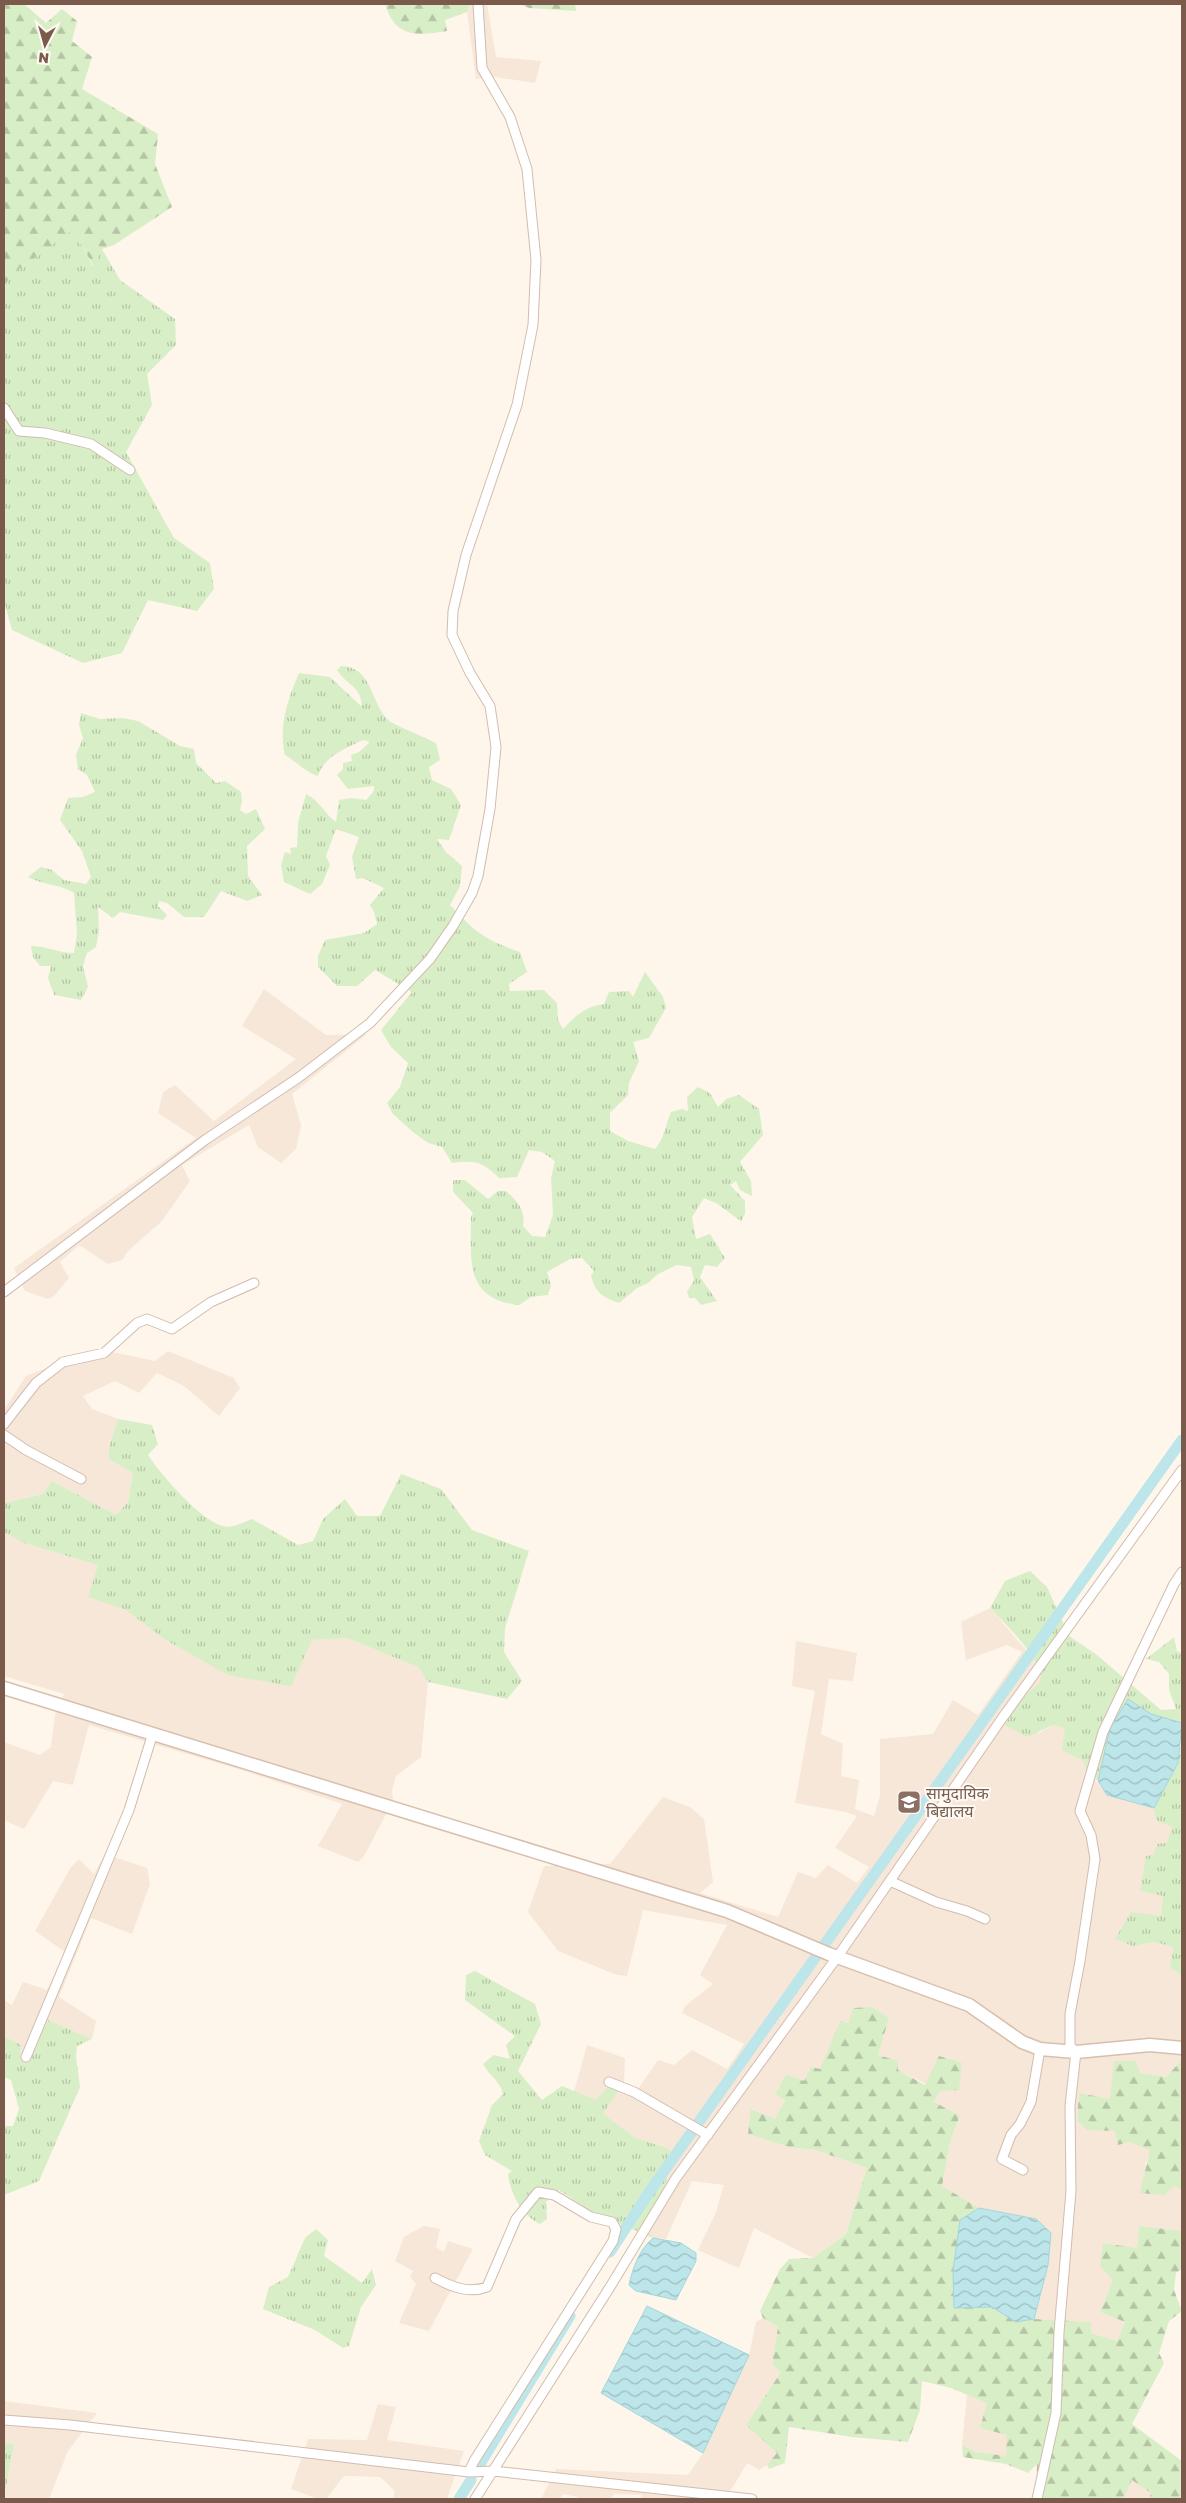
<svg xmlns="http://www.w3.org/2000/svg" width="1186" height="2503" font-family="'Golos Text','Noto Sans Devanagari',sans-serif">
  <defs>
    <pattern id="grass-tufts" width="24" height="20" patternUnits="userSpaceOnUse" patternTransform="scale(1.25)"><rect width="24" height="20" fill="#d8eec7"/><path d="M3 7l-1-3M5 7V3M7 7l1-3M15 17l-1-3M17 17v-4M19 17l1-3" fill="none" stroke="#b4c4a4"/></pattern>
    <pattern id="forest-firs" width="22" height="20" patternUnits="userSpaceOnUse" patternTransform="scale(1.25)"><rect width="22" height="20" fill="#d8eec7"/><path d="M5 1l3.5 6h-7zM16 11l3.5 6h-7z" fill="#b4c4a4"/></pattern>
    <pattern id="water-waves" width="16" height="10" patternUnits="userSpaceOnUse" patternTransform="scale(1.25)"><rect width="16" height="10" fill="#bde6ea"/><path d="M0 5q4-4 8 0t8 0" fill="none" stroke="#9fbdc0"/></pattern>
  </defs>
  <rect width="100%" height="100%" fill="#fef6eb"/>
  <path fill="#f6e7d8" d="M470,4H487L496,57L541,61L535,83L496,77L476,79L467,12Z
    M264,989L326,1035L367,1034L292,1094L301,1125L296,1149L281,1163L258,1147L249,1125L182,1165L190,1181L162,1221L128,1251L122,1260L108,1264L79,1245L60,1262L69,1278L54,1296L48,1299L25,1291L14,1268L196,1138L158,1113L163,1092L175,1085L214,1121L296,1059L242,1026Z
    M92,1350L117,1353L155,1361L168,1351L234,1378L240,1388L219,1416L184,1386L157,1373L139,1393L115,1381L83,1396L92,1409L118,1419L109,1447V1459L133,1473L128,1502L116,1515L52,1481L43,1494L4,1503V1410L26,1376Z
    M4,1532L24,1543L98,1565L89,1597L126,1610L164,1639L229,1675L312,1640L347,1638L418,1667L428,1682L421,1757L396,1776L392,1791L393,1801L364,1856L358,1862L318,1846L342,1804L245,1771L89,1725L73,1785L53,1781L24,1829L4,1820V1742L40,1755L51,1747L55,1715L64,1694L4,1676Z
    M990,1608L1038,1664L1042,1677L1040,1682L1015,1705L1039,1733L1053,1725L1066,1728L1084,1761L1086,1768L1107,1795L1154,1808L1156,1820L1173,1826L1167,1843L1154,1855L1140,1891L1163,1896L1161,1916L1133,1946L1155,1942L1173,1947L1170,1968L1182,1975V2060L1166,2077L1140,2073L1110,2099L1079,2094L1077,2120L1115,2131L1129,2142L1151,2150L1145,2165L1182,2190V2231L1139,2226L1137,2248L1103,2243L1113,2280L1100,2312L1125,2322L1117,2341L1091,2333V2322L1034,2319L1048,2265L1036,2219L979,2208L942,2186L951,2138L960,2117L934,2103L940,2091L898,2070L878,2055L889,2018L849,2024L840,2022L820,2069L804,2081L786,2074L775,2094L785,2099L775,2120L752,2109L748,2134L789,2147L815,2150L867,2168L846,2234L813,2258L754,2228L739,2268L698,2250L716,2212L724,2185L692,2181L666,2239L653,2238L646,2231L670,2149L636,2138L603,2114L617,2091L596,2100L574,2092L587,2045L625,2058L624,2083L638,2089L658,2060L674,2065L692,2050L727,2069L744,2044L682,2013L685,2006L713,1984L700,1975L727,1925L643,1910L627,1976L617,1975L558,1951L528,1912L544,1866L610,1864L663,1797L690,1807L704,1819L713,1882L700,1893L778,1917L798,1872L816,1878L828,1865L857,1883L869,1867L835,1848L857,1816L846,1812L795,1803L815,1691L792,1686L796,1641L857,1653L853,1681L829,1679L821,1734L843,1744L841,1776L859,1780L855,1809L874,1816L880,1796V1739L933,1734L953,1700L978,1715L1022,1652L1007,1645L966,1660L961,1622Z
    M105,1854L147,1868L150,1884L132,1934L91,1918L59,1997L96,2021L92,2039L48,2020L28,2059L20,2056L21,2045L4,2036V2000L12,2005L23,1982L47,1990L65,1952L35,1931L71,1867L79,1859L94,1874Z
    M424,2226L440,2229L436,2247L444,2252L448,2241L473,2249L429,2331L399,2323L416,2284L410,2277L413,2271L395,2261L404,2237Z
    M763,2318L778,2327L772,2365L781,2372L746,2425L778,2453L767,2465L759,2470L747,2463L733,2487L722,2499H640L642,2495L614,2494L611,2499H578V2497L563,2494L560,2499H541L556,2469L688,2475L703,2453L749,2355L756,2322Z
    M967,2394L988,2403L1008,2435L1006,2457L976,2452L962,2445Z
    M4,2401L97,2413L68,2451L49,2499H4L14,2444L4,2443Z
    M378,2404L396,2407L387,2440L464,2451L447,2499H393L395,2491L380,2477L344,2476L326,2499H318L291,2489L308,2439L367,2440Z
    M1132,2479L1151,2493L1149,2499H1123Z"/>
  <path fill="url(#grass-tufts)" d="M73,229L93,267L102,249L120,280L175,319L176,345L147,374L152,405L126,452L174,538L210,563L214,589L197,611L148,600L122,653L83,663L12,630L4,601V285L20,268Z
    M341,666C372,667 370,700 387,719C391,724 427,738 436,743L440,760L429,767L432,780L451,789L461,805L449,840L437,839L446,852L462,866L460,886L450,905C475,932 485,940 520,952L527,972L509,984L510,991L544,990L557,1003L558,1020L563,1029C575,1016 586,1006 604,1004L609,992L629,991L633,997L645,972L663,997L666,1008L649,1038L633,1042L639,1061L629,1083L628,1095L610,1113V1131L628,1141L655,1149C665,1137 665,1126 671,1112L682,1109L688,1111L687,1097L698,1087L710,1093L718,1107L726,1099L739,1095L759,1109L763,1135L740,1162L751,1181L752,1196L740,1190L736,1181L730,1185L745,1201V1214L741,1221L716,1203L704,1198L692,1217L696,1239L710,1234L725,1258L717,1267L705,1265L700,1277L717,1301L701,1305L695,1298H689L687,1292L694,1280L691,1267L677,1265L658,1274L648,1283L637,1288L619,1303C603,1297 596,1294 591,1276L594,1271L582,1258L570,1259L547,1272L551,1285L548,1295L531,1297L519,1305C464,1299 471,1260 471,1217L473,1213L453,1192V1180H465L488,1199L498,1191H506C517,1201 526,1210 523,1226L532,1236L545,1237L553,1215L551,1178L555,1161L542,1152L529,1150L517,1177L499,1178C483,1162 475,1160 452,1163L442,1147L428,1143L413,1132L393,1114L387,1103L400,1087L408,1063L391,1047L381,1030L412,992L375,970L357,986H337L318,967V956L325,940L364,933L377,924L374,912L370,905L384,888L363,878L356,879L352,857L359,837L336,829L326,856L330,865L322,884L310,894L284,882L281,865L285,852L291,854L290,848L297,847L298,823L306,794C320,801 323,812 336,822L339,800L351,798L366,800L374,791V786L348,789L337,775L343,769V763L352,761L351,755L359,752L370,742L363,740C346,748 324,756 318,776C305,772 297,762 285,755C278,726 288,699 299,673L330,677L362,707C361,685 347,686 337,670Z
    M81,713L100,719L123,718L138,721L180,746L194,749L196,763L216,783L225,781L241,792L242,801L240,810L246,814L256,809L265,829L247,846L248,876L262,895L247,901L221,891L204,917H184L167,903L159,901L158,906L167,915L163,920L120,912L113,918L98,907L99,930L96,947L87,953L83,966L88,987L81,1000L54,995L48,978L51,966H40L33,957L31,946C46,946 59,953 74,953L77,934L74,893C60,884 42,885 28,877L41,867L52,870L64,880L86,884L91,877L82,851L60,820L68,798L83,797L95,792L87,775L78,769L76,755L83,738L79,725Z
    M118,1419L152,1425L158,1444L148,1455C161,1475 200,1520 223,1526C232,1529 243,1522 252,1519L298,1545L313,1541L323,1519L345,1499L357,1516H380L401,1474L441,1489L472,1530L529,1551L505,1628L504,1652L522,1681L507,1699L428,1682L418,1667L347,1638L312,1640L291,1686L228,1675L164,1639L126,1610L88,1597L98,1565L24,1543L4,1532V1503L43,1494L52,1481L116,1515L128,1502L133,1473L109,1459V1447Z
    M1030,1571L1047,1587L1069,1636L1097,1655L1161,1710L1176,1709L1169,1690V1674L1159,1662L1146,1659L1174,1637L1177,1651L1182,1653V1723L1151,1714L1110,1728L1098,1781L1085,1768L1084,1761L1062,1750L1065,1728L1053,1725L1027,1737L1003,1724L1015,1705L1040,1682C1046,1662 1003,1622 990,1608L1005,1581Z
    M1182,1738V1975L1170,1968L1173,1947L1155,1942L1133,1946L1115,1939L1131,1912L1161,1916L1163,1896L1140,1891L1146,1856L1154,1855L1157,1844L1167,1843L1172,1827L1156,1820L1154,1808L1178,1763Z
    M475,1971L535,2004L541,2024L518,2071L542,2100L562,2086L596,2100L608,2087L618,2091L603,2114L636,2138L670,2149L666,2182L646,2230L653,2238L592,2212L559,2190L546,2202L547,2219L540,2224C522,2216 510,2193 508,2174L512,2171L485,2155L479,2141L492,2105L503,2094C500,2080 489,2076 483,2064L494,2055L510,2059L506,2045L515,2036L465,2000L466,1975Z
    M48,2020L92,2039L77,2046L76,2057L80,2087L39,2181L4,2195V2126H13L19,2109L11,2080L4,2077V2036L21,2045L20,2056L28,2059Z
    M316,2229L328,2240L324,2256L362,2283L372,2269L376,2285L361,2307L349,2346L343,2348L315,2330L263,2309L269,2287L288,2277L305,2238Z
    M4,2443L14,2444L6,2488L4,2491Z"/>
  <path fill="url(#forest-firs)" d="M4,4H24L46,23L62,9L77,21L72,41L92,57L82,89L158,134L155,164L172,207L114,245L102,249L94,267L73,230L20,268L4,285Z
    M385,4H470L467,12L445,20L447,31C417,36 395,38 385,4Z
    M519,4H575L576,11L529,8Z
    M872,2007L889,2018L878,2055L898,2061V2070L925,2085L939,2056L962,2063L959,2090L940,2091L934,2102L960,2116L951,2138L942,2186L979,2208L960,2220L954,2308L992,2307L1016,2322L1034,2319L1091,2322V2333L1117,2341L1125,2322L1100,2312L1113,2280L1100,2266L1103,2243L1137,2248L1139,2226L1182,2231V2269L1176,2273L1174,2290L1182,2311L1169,2321L1159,2353L1164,2363L1132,2424L1182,2461V2499H1149L1151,2493L1132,2480L1123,2499H1040L1036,2495L1037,2464L1028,2473L1006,2464L963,2457L962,2445L976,2452L1006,2456L1007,2435L980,2428L987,2403L951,2388L922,2381L920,2410L908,2442L852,2437L789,2427L785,2463L769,2469L767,2465L777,2453L746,2425L781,2372L772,2365L778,2327L763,2318L760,2311L780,2269L789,2259L813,2258L846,2234L867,2168L815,2150L789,2147L748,2134L751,2109L775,2119L785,2100L775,2094L786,2074L804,2081L811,2067L820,2069L840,2021L849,2023L853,2008Z
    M1182,2060V2190L1174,2186L1164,2195L1140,2193L1150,2150L1129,2142L1118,2145L1115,2131L1087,2130L1077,2120L1079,2093L1110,2099L1114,2061H1136L1140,2073L1166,2077Z"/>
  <path fill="url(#water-waves)" stroke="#a2d6dd" d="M1128,1699L1151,1714L1182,1723L1178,1763L1154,1808L1107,1795L1098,1781L1110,1728Z
    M979,2208L1036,2219L1051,2233L1048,2265L1034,2319L1016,2322L992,2307L954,2308L953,2271L960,2220Z
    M653,2238L681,2243L696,2253V2261L676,2300L636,2291L629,2285C633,2267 639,2250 653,2238Z
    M647,2306L749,2355L703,2453L601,2393Z"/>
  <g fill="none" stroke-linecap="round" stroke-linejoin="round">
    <path stroke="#bde6ea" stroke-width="11" d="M610,2252L652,2188L1182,1440
      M477,2469L570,2316
      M459,2499L471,2480"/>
    <g stroke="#d2bcae" stroke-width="11">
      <path id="street" d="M4,408L19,431L45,433L91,444L130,470
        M4,1292L205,1140L298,1078L370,1023L430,959L453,926L472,893L478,876L490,809L496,747L490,706L470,673L452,635L453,611L466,555L517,405L533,325L536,260L527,169L510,117L482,68L478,4
        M4,1424L36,1383L63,1362L104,1353L137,1323L147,1319L172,1329L211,1302L254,1283
        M4,1435L26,1450L81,1479
        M890,1881L936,1902L967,1911L985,1919
        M26,2057L129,1810L153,1733
        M609,2082L634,2092L708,2135
        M1023,2170L1002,2159L1011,2135L1020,2124L1031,2102L1040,2049
        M435,2278C452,2287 469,2294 487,2287L516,2219L538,2192L554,2195L591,2217L612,2222L616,2229L613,2241L474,2461L469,2472
        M4,2420L70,2425L469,2472L493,2471L752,2499
        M475,2499L610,2287L676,2178L838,1956L1003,1717L1182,1470
        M1037,2499L1056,2413L1059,2332L1071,2191L1070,2106L1076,2052L1070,2046V2014L1080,1961L1095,1859L1091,1835L1080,1811L1103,1732L1174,1584L1182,1572"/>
    </g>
    <g stroke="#d8bfae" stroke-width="15">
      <path id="secondary" d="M4,1688L727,1911L829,1954L969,2005L1022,2042L1040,2049L1076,2052L1150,2045L1182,2048"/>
    </g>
    <use href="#street" stroke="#fff" stroke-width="9"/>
    <use href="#secondary" stroke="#fff" stroke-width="12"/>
  </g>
  <defs>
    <g id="school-square" transform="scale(1.25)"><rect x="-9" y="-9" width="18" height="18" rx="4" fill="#8d6e63" stroke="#fffaf3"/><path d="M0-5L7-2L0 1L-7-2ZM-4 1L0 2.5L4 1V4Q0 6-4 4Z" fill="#fff"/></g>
  </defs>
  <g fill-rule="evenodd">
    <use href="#school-square" x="909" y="1802"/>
  </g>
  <g text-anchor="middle" stroke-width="4" stroke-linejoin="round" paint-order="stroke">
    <g font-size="16" fill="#785e54" stroke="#fffaf3" text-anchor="start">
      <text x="926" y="1799">सामुदायिक<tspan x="926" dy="18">बिद्यालय</tspan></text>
    </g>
  </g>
  <rect width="1186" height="2503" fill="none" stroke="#7c5a4b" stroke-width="10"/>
  <g transform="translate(45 45) rotate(186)" stroke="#fffaf3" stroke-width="4" paint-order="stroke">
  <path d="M0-4L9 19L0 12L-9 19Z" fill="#7c5a4b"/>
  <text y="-8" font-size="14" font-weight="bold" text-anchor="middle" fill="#7c5a4b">N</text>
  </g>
</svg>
